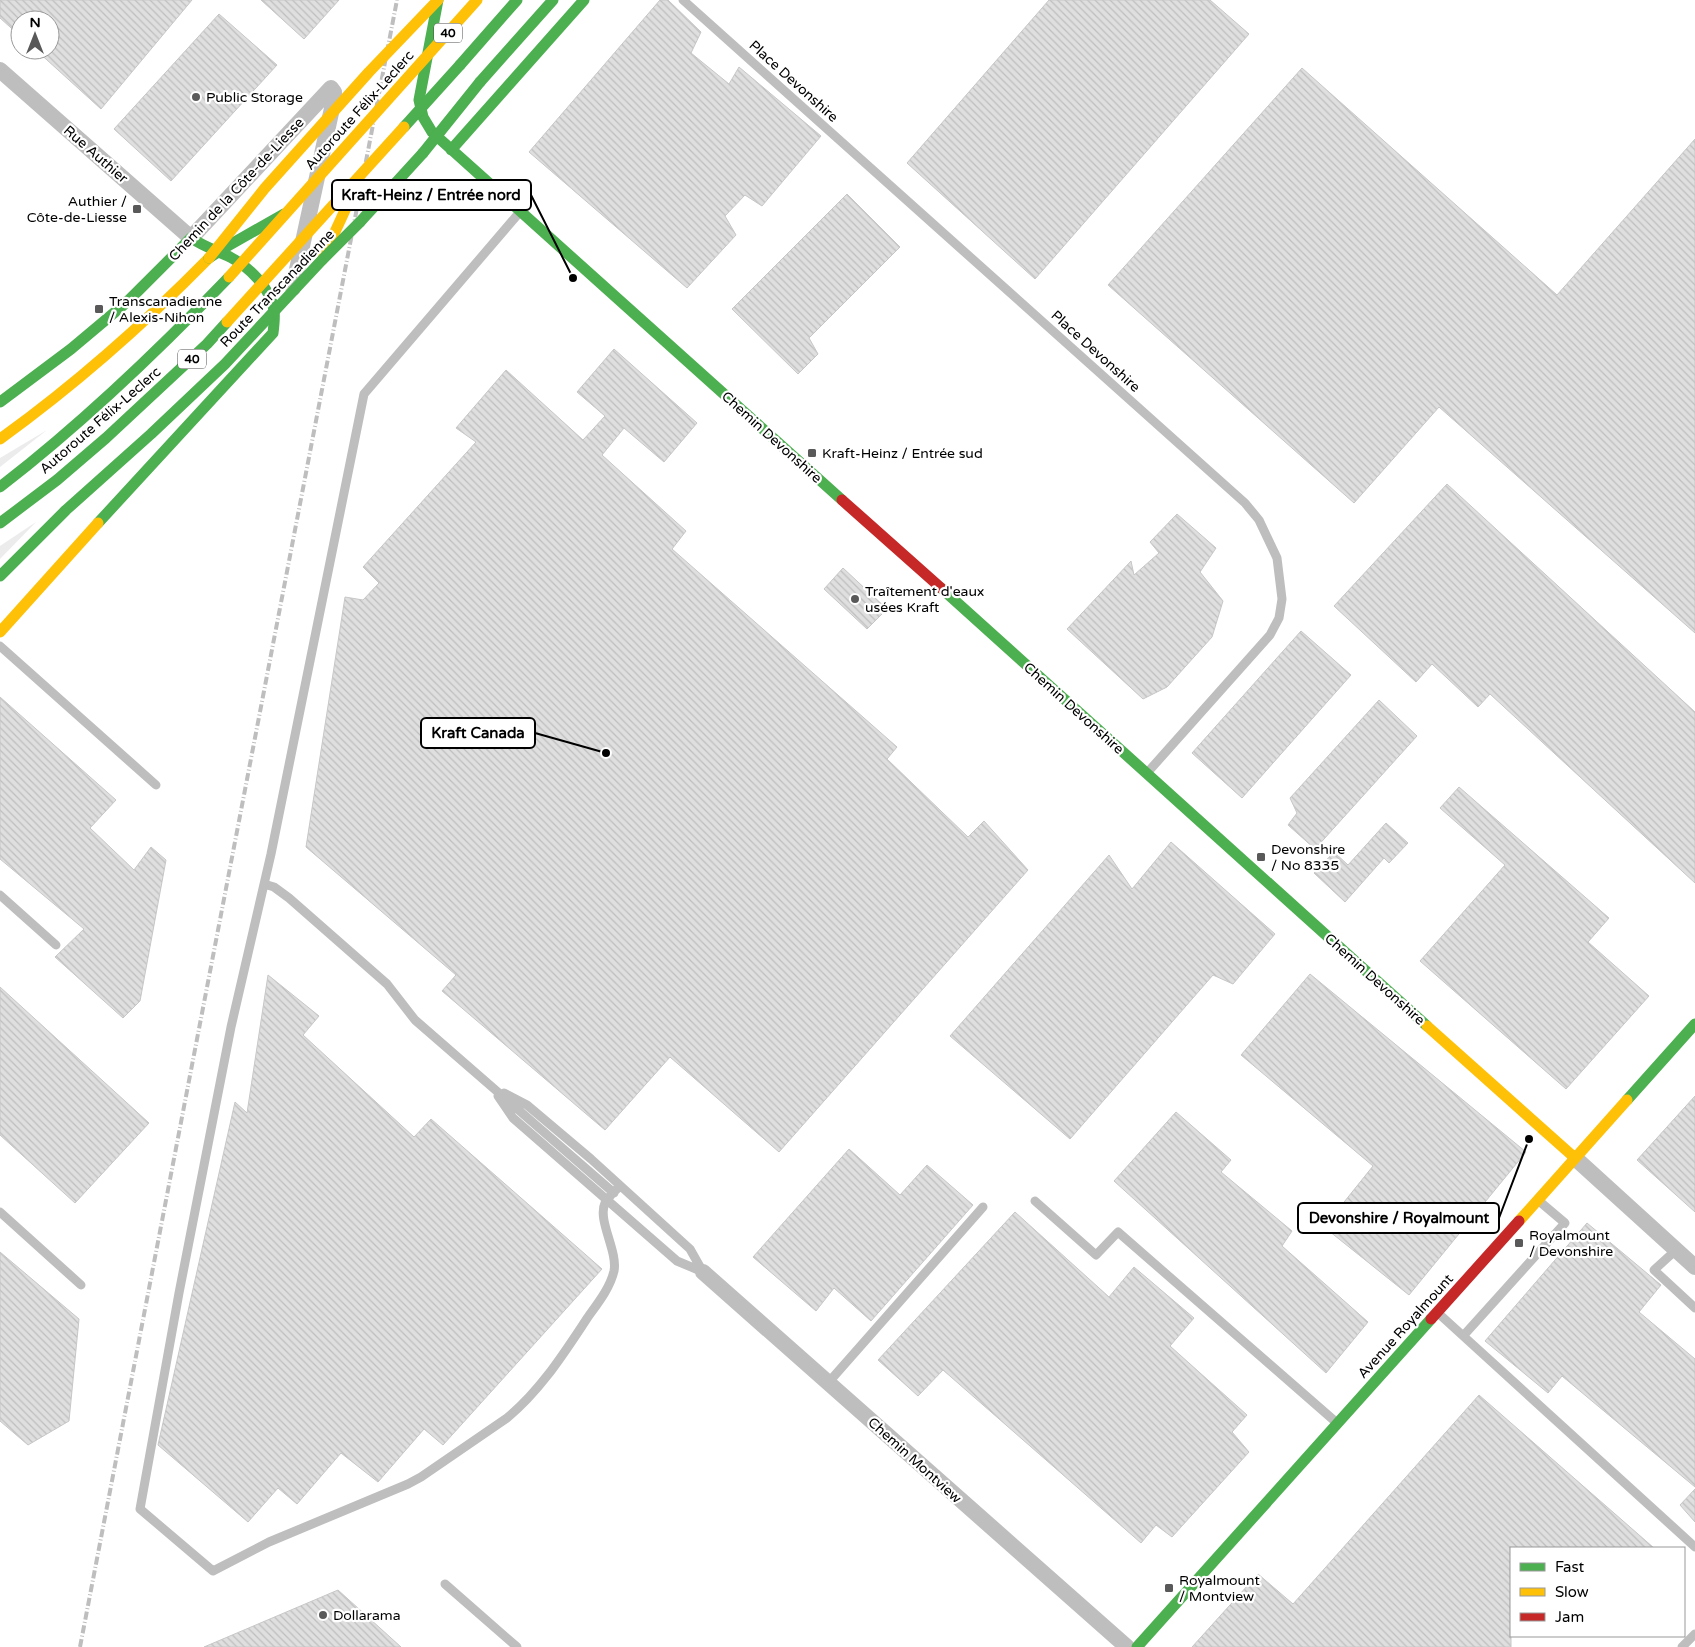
<svg xmlns="http://www.w3.org/2000/svg" width="1695" height="1647" font-family="'Varela Round',sans-serif">
  <defs>
    <pattern id="building-back-hatch" width="6" height="6" patternUnits="userSpaceOnUse" patternTransform="scale(1.25)"><rect width="6" height="6" fill="#dfdfdf"/><path d="M-1 5l2 2M0 0l6 6M5-1l2 2" fill="none" stroke="#bebebe"/></pattern>
  </defs>
  <rect width="100%" height="100%" fill="#fff"/>
  <path fill="#ececec" d="M47,430L0,467V458Z
    M36,522L0,559V546Z"/>
  <path fill="url(#building-back-hatch)" stroke="#c7c7c7" d="M0,0H192L101,109L36,50H50V20H20V36L0,18Z
    M261,0H339L304,39Z
    M660,0H668L701,32L691,53L729,84L739,67L821,136L762,206L745,195L725,216L736,235L687,288L529,152Z
    M1049,0H1210L1249,34L1035,279L907,163Z
    M219,14L277,65L171,181L114,129Z
    M1302,68L1557,295L1695,139V633L1439,407L1354,503L1108,285Z
    M847,194L900,247L809,338L818,354L798,374L732,309Z
    M614,349L697,423L664,462L624,428L602,455L686,531L672,549L897,747L887,759L968,837L984,821L1028,870L779,1152L670,1057L605,1130L442,991L456,975L306,847L345,597L363,600L379,583L363,567L476,442L456,428L506,370L583,440L605,416L577,392Z
    M1447,484L1695,712V883L1490,694L1478,707L1432,664L1416,682L1334,606Z
    M1177,514L1216,548L1200,572L1223,601L1212,637L1167,687L1143,699L1067,629L1131,561L1134,575L1159,553L1150,542Z
    M843,568L887,609L867,629L824,589Z
    M1301,631L1351,675L1242,798L1192,753Z
    M0,697L116,800L90,828L134,870L151,847L166,860L140,1001L123,1018L55,957L84,929L0,859Z
    M1379,700L1417,736L1315,849L1288,825L1297,813L1290,798Z
    M1459,787L1609,918L1588,942L1649,996L1566,1089L1420,961L1505,865L1440,808Z
    M1386,823L1408,843L1389,863L1384,858L1345,902L1314,873L1334,852L1348,865Z
    M1171,842L1275,934L1233,984L1213,975L1070,1139L950,1036L1109,855L1132,889Z
    M1310,974L1526,1152L1409,1295L1324,1227L1373,1166L1241,1055Z
    M268,975L319,1016L303,1035L414,1137L431,1119L602,1269L443,1445L424,1429L378,1482L341,1453L297,1504L278,1488L248,1522L158,1445L235,1102L247,1113Z
    M0,987L149,1123L75,1203L0,1135Z
    M1695,1096V1212L1637,1160Z
    M1176,1112L1231,1160L1221,1172L1292,1231L1282,1246L1368,1322L1326,1373L1114,1181Z
    M849,1149L900,1195L927,1165L973,1205L871,1321L834,1288L816,1311L753,1257Z
    M1015,1212L1109,1297L1134,1267L1194,1318L1170,1346L1247,1415L1232,1432L1249,1452L1172,1537L1156,1525L1141,1543L943,1370L918,1396L878,1360Z
    M1587,1223L1661,1285L1639,1312L1695,1359V1487L1562,1376L1548,1393L1485,1341Z
    M0,1252L79,1319L69,1421L28,1445L0,1421Z
    M1479,1395L1654,1548H1511V1647H1192L1258,1574L1293,1604Z
    M1695,1489V1522L1680,1505Z
    M338,1590L401,1647H204Z"/>
  <g fill="none" stroke-linecap="round" stroke-linejoin="round">
    <path stroke="#bebebe" stroke-width="9" d="M683,0L1245,503L1259,520L1277,558L1282,599L1279,618L1270,635L1147,773
      M519,213L364,394L271,854L231,1027L179,1293L140,1509L213,1571L269,1542L408,1484L421,1477L507,1418C541,1390 564,1353 588,1317C598,1303 610,1288 614,1271C618,1251 597,1220 605,1203C608,1197 615,1191 620,1186
      M0,646L156,785
      M264,884L274,887L289,898L387,984L415,1020L614,1193
      M0,895L56,945
      M504,1093L527,1105L591,1159L690,1249L703,1272
      M498,1096L513,1118L677,1261L703,1272
      M1035,1201L1096,1255L1118,1232L1337,1423
      M0,1212L81,1285
      M1676,1250L1654,1270L1695,1308
      M1438,1313L1695,1547
      M1464,1335L1565,1223L1539,1201
      M828,1383L983,1207
      M445,1584L517,1647
      M1682,1647L1695,1634"/>
    <path stroke="#bebebe" stroke-width="16" d="M0,70L191,238L331,88L334,92V99L293,288
      M1575,1158L1695,1267
      M703,1272L1127,1647"/>
    <path stroke="#4caf50" stroke-width="11" d="M438,0L419,100L423,117L432,132L842,500
      M460,65L517,0
      M480,82L553,0
      M451,150L584,0
      M360,222L423,153
      M226,247L284,214
      M0,402L71,349L127,302L191,238C203,246 217,251 230,257C249,267 270,287 274,310C275,317 274,325 273,333L98,523
      M941,588L1427,1026
      M1627,1100L1695,1024
      M1137,1647L1431,1319"/>
    <path stroke="#ffc107" stroke-width="11" d="M322,260L358,182
      M0,439C75,385 144,324 209,258
      M0,632L98,523
      M1427,1026L1575,1158
      M1519,1221L1627,1100"/>
    <path stroke="#c62828" stroke-width="11" d="M842,500L941,588
      M1431,1319L1519,1221"/>
    <path stroke="#bebebe" stroke-width="4" stroke-dasharray="8 2.5 1 2.5" stroke-linecap="butt" d="M80,1647L397,0"/>
    <path stroke="#4caf50" stroke-width="11" d="M404,127L460,65
      M423,153L480,82
      M209,258L226,247
      M322,260L360,222
      M0,487C83,423 157,352 229,277
      M0,523L57,480L106,438L207,344L227,322
      M0,576L66,510L151,434L225,364L322,260"/>
    <path stroke="#ffc107" stroke-width="11" d="M209,258L265,188L369,72L438,0
      M229,277L477,0
      M227,322L404,127"/>
  </g>
  <g fill="#595959" stroke="#fff" stroke-width="2">
    <circle cx="196" cy="97" r="5"/>
    <rect x="132" y="204" width="10" height="10" rx="2.5"/>
    <rect x="94" y="304" width="10" height="10" rx="2.5"/>
    <rect x="807" y="448" width="10" height="10" rx="2.5"/>
    <circle cx="855" cy="599" r="5"/>
    <rect x="1256" y="852" width="10" height="10" rx="2.5"/>
    <rect x="1514" y="1238" width="10" height="10" rx="2.5"/>
    <rect x="1164" y="1583" width="10" height="10" rx="2.5"/>
    <circle cx="323" cy="1615" r="5"/>
  </g>
  <g text-anchor="middle" stroke-width="4.5" stroke-linejoin="round" paint-order="stroke">
    <g fill="#fff" stroke="#4c4c4c" stroke-width="1">
      <rect x="434" y="23.5" width="28" height="19" rx="4"/>
      <rect x="178" y="349.5" width="28" height="19" rx="4"/>
    </g>
    <g font-size="12" font-weight="bold" fill="#000">
      <text x="448" y="37">40</text>
      <text x="192" y="363">40</text>
    </g>
    <g font-size="14" fill="#000" stroke="#fff">
      <text transform="translate(794 81) rotate(42)" y="5">Place Devonshire</text>
      <text transform="translate(359 110) rotate(-48)" y="5">Autoroute Félix-Leclerc</text>
      <text transform="translate(96 154) rotate(41)" y="5">Rue Authier</text>
      <text transform="translate(236 189) rotate(-47)" y="5">Chemin de la Côte-de-Liesse</text>
      <text transform="translate(277 288) rotate(-46)" y="5">Route Transcanadienne</text>
      <text transform="translate(1096 351) rotate(42)" y="5">Place Devonshire</text>
      <text transform="translate(100 420) rotate(-41)" y="5">Autoroute Félix-Leclerc</text>
      <text transform="translate(772 437) rotate(42)" y="5">Chemin Devonshire</text>
      <text transform="translate(1074 708) rotate(42)" y="5">Chemin Devonshire</text>
      <text transform="translate(1375 979) rotate(42)" y="5">Chemin Devonshire</text>
      <text transform="translate(1405 1326) rotate(-48)" y="5">Avenue Royalmount</text>
      <text transform="translate(915 1460) rotate(42)" y="5">Chemin Montview</text>
    </g>
    <g font-size="14" fill="#000" stroke="#fff" text-anchor="start">
      <text x="206" y="102">Public Storage</text>
      <text x="127" y="206" text-anchor="end">Authier /<tspan x="127" dy="16">Côte-de-Liesse</tspan></text>
      <text x="109" y="306">Transcanadienne<tspan x="109" dy="16">/ Alexis-Nihon</tspan></text>
      <text x="822" y="458">Kraft-Heinz / Entrée sud</text>
      <text x="865" y="596">Traîtement d'eaux<tspan x="865" dy="16">usées Kraft</tspan></text>
      <text x="1271" y="854">Devonshire<tspan x="1271" dy="16">/ No 8335</tspan></text>
      <text x="1529" y="1240">Royalmount<tspan x="1529" dy="16">/ Devonshire</tspan></text>
      <text x="1179" y="1585">Royalmount<tspan x="1179" dy="16">/ Montview</tspan></text>
      <text x="333" y="1620">Dollarama</text>
    </g>
  </g>
  <path fill="none" stroke="#000" stroke-width="2" d="M573 278L531 195M606 753L535 733M1529 1139L1499 1218"/>
  <g fill="#000" stroke="#fff" stroke-width="2">
    <circle cx="573" cy="278" r="5"/>
    <circle cx="606" cy="753" r="5"/>
    <circle cx="1529" cy="1139" r="5"/>
  </g>
  <g fill="#fff" stroke="#000" stroke-width="2">
    <rect x="332" y="180" width="199" height="30" rx="5"/>
    <rect x="421" y="718" width="114" height="30" rx="5"/>
    <rect x="1298" y="1203" width="201" height="30" rx="5"/>
  </g>
  <g font-size="15" text-anchor="middle" font-weight="bold" fill="#000">
    <text x="431" y="200">Kraft-Heinz / Entrée nord</text>
    <text x="478" y="738">Kraft Canada</text>
    <text x="1399" y="1223">Devonshire / Royalmount</text>
  </g>
  <rect x="1510" y="1547" width="175" height="90" fill="#ffffff" stroke="#999999"/>
  <rect x="1520" y="1563" width="25" height="8" fill="#4caf50" stroke="#999999"/>
  <text x="1555" y="1572" font-size="15" fill="#000000">Fast</text>
  <rect x="1520" y="1588" width="25" height="8" fill="#ffc107" stroke="#999999"/>
  <text x="1555" y="1597" font-size="15" fill="#000000">Slow</text>
  <rect x="1520" y="1613" width="25" height="8" fill="#c62828" stroke="#999999"/>
  <text x="1555" y="1622" font-size="15" fill="#000000">Jam</text>
  <g transform="translate(35 35)"><circle r="24" fill="#ffffff" stroke="#999999"/>
  <path d="M0-4L9 19L0 12L-9 19Z" fill="#595959"/>
  <text y="-8" font-size="14" font-weight="bold" text-anchor="middle" fill="#000000">N</text>
  </g>
</svg>
